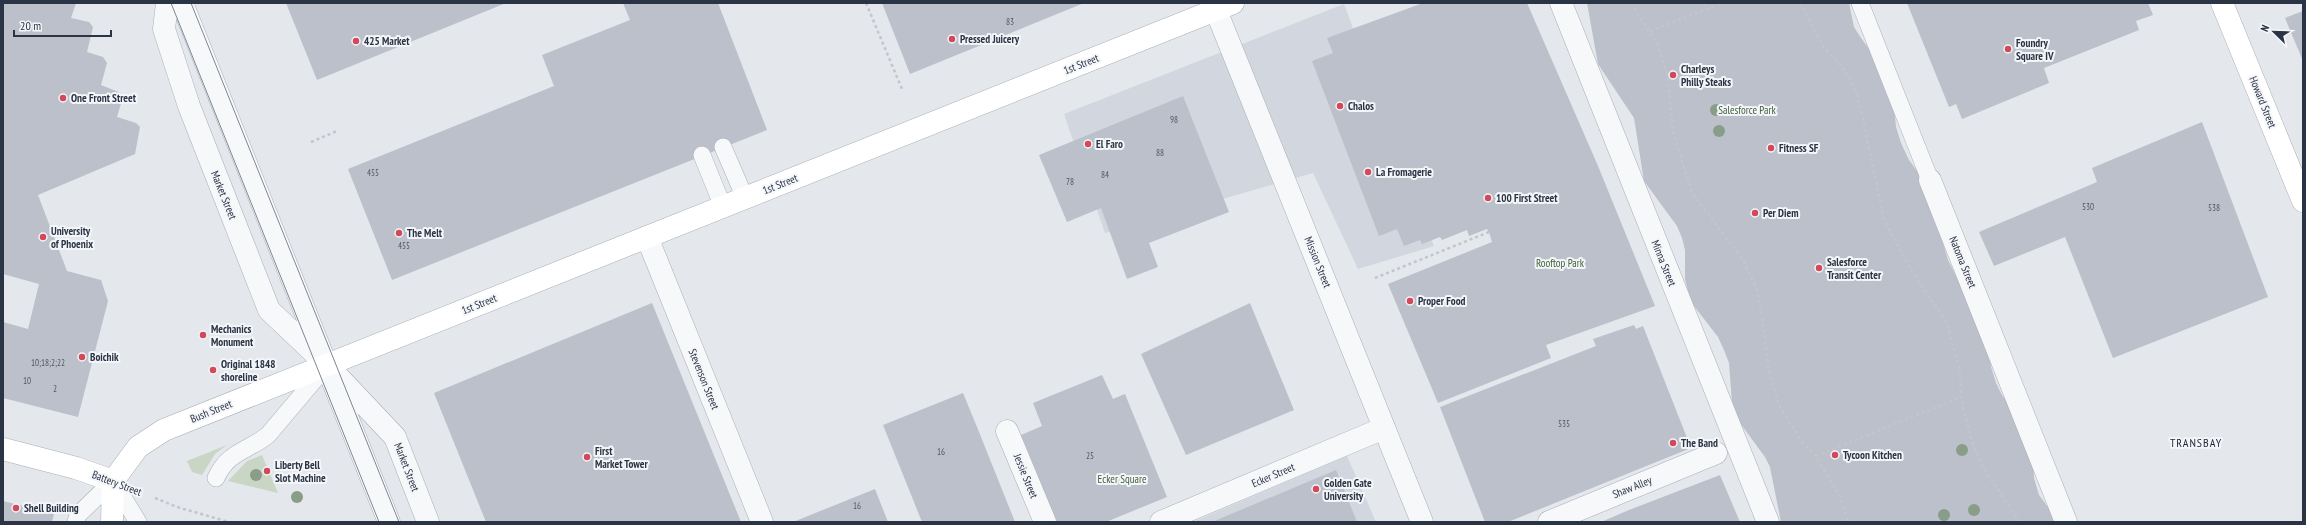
<svg xmlns="http://www.w3.org/2000/svg" width="2306" height="525" font-family="'PT Sans Narrow',sans-serif">
  <rect width="100%" height="100%" fill="#e4e7ec"/>
  <path fill="#d2d6de" d="M1344,4L1434,246L1358,269L1313,173L1105,233L1064,114Z
    M1347,456L1376,522H1193Z"/>
  <path fill="#c9d6c5" d="M227,445L215,454L202,475L192,472L187,461Z
    M262,455L278,493L228,481L247,461Z"/>
  <path fill="#bbc0ca" d="M3,3H76L71,18L89,22L93,27L87,52L103,57L107,63L101,85L121,93L122,100L117,117L136,123L140,127L135,154L38,195L67,271L101,280L108,301L78,417L3,398V322L28,329L39,284L3,274Z
    M286,3H506L317,80Z
    M623,3H718L767,130L392,280L348,169L554,86L542,55L630,20Z
    M882,3H1084L910,74Z
    M1423,3H1527L1598,166L1655,306L1546,345L1551,358L1438,403L1388,284L1492,242L1489,232L1487,229L1469,236L1467,230L1442,240L1440,237L1422,244L1420,240L1404,246L1397,229L1379,236L1312,61L1333,53L1327,38Z
    M1587,3H1849L1854,27L1861,38L1881,65L1893,95L1896,127L1901,143L1909,160L1936,197L1943,243L1948,260L1956,276L1973,296L1987,330L1991,367L1996,383L2002,395L2025,426L2033,448L2034,478L2039,495L2059,522H1781L1770,467L1765,457L1740,423L1732,403L1729,363L1724,350L1718,337L1694,306L1689,295L1685,279V250L1682,238L1677,226L1644,181L1634,118L1598,64Z
    M1907,3H2148L2153,15L2136,21L2139,30L2044,68L2049,83L1962,119L1956,104L1949,107Z
    M2303,11V61L2285,18Z
    M1183,96L1229,212L1149,243L1158,267L1127,279L1101,208L1067,222L1039,155Z
    M2202,122L2268,297L2113,358L2065,237L1994,266L1979,232L2097,182L2092,168Z
    M652,303L741,522H486L434,393Z
    M1250,303L1294,410L1186,455L1141,354Z
    M1634,325L1636,329L1643,326L1691,448L1508,522H1485L1440,407L1596,346L1593,339Z
    M1102,375L1113,399L1125,394L1167,497L1106,522H1057L1021,435L1042,426L1033,403Z
    M963,393L977,427L1015,522H922L883,425Z
    M1336,470L1357,522H1212Z
    M1720,475L1740,522H1601L1629,510Z
    M875,489L888,522H793Z
    M3,501L54,514L52,522H3Z"/>
  <g fill="none" stroke-linecap="round" stroke-linejoin="round">
    <g stroke="#a9aeb7" stroke-width="18">
      <path id="service" d="M1860,3L1930,180
        M723,147L745,198
        M702,155L723,207
        M216,478C228,451 248,451 268,435L327,365
        M76,522L78,515L113,481L138,522"/>
    </g>
    <g stroke="#a9aeb7" stroke-width="23">
      <path id="pedestrian" d="M1930,180L2066,522
        M1549,522L1716,453"/>
    </g>
    <g stroke="#a9aeb7" stroke-width="23">
      <path id="minor" d="M1561,3L1768,522
        M647,237L762,522
        M1007,431L1045,522
        M1161,522L1384,428"/>
    </g>
    <g stroke="#a9aeb7" stroke-width="23">
      <path id="tertiary" d="M167,3L164,29L189,106L269,310L327,365L395,437L428,522
        M182,3L389,522
        M1213,3L1422,522"/>
    </g>
    <g stroke="#a9aeb7" stroke-width="23">
      <path id="secondary" d="M2222,3L2303,201
        M3,449L76,468L113,481
        M112,522L113,481L138,447L164,430L1233,3"/>
    </g>
    <path stroke="#c2c5cb" stroke-width="2.5" stroke-dasharray="3 3" stroke-linecap="butt" d="M866,3L902,89
      M1631,3L1658,45L1668,78L1673,132L1692,193L1743,260L1756,287L1762,316L1769,372L1779,405L1802,442L1816,456L1840,496L1848,522
      M1704,3L1707,9
      M1800,3L1823,46L1842,67L1854,86L1860,105L1884,220L1911,270L1947,324L1960,371L1961,397L1970,435L1982,466L2020,522
      M1650,31L1722,3
      M311,142L337,131
      M1375,278L1489,232
      M1816,456L1961,397
      M155,498L177,507L229,522"/>
    <use href="#service" stroke="#f7f8fa" stroke-width="17"/>
    <use href="#pedestrian" stroke="#f7f8fa" stroke-width="22"/>
    <use href="#minor" stroke="#f7f8fa" stroke-width="22"/>
    <use href="#tertiary" stroke="#f7f8fa" stroke-width="22"/>
    <use href="#secondary" stroke="#fff" stroke-width="22"/>
    <path stroke="#7d8696" stroke-width="1" d="M171,3L379,522
      M191,3L399,522"/>
  </g>
  <g fill="#899d89">
    <circle cx="1716" cy="110" r="6"/>
    <circle cx="1719" cy="131" r="6"/>
    <circle cx="1962" cy="450" r="6"/>
    <circle cx="256" cy="475" r="6"/>
    <circle cx="297" cy="497" r="6"/>
    <circle cx="1974" cy="510" r="6"/>
    <circle cx="1944" cy="515" r="6"/>
  </g>
  <g fill="#d1495b" stroke="#f4f6f9" stroke-width="1.5">
    <circle cx="952" cy="39" r="4"/>
    <circle cx="356" cy="41" r="4"/>
    <circle cx="2008" cy="49" r="4"/>
    <circle cx="1673" cy="75" r="4"/>
    <circle cx="63" cy="98" r="4"/>
    <circle cx="1340" cy="106" r="4"/>
    <circle cx="1088" cy="144" r="4"/>
    <circle cx="1771" cy="148" r="4"/>
    <circle cx="1368" cy="172" r="4"/>
    <circle cx="1488" cy="198" r="4"/>
    <circle cx="1755" cy="213" r="4"/>
    <circle cx="399" cy="233" r="4"/>
    <circle cx="43" cy="237" r="4"/>
    <circle cx="1819" cy="268" r="4"/>
    <circle cx="1410" cy="301" r="4"/>
    <circle cx="203" cy="335" r="4"/>
    <circle cx="82" cy="357" r="4"/>
    <circle cx="213" cy="370" r="4"/>
    <circle cx="1673" cy="443" r="4"/>
    <circle cx="1835" cy="455" r="4"/>
    <circle cx="587" cy="457" r="4"/>
    <circle cx="267" cy="471" r="4"/>
    <circle cx="1316" cy="489" r="4"/>
    <circle cx="16" cy="508" r="4"/>
  </g>
  <g text-anchor="middle" stroke-width="4" stroke-linejoin="round" paint-order="stroke">
    <g font-size="9" fill="#4f5766">
      <text x="1010" y="25">83</text>
      <text x="1174" y="123">98</text>
      <text x="1160" y="156">88</text>
      <text x="373" y="176">455</text>
      <text x="1105" y="178">84</text>
      <text x="1070" y="185">78</text>
      <text x="2088" y="210">530</text>
      <text x="2214" y="211">538</text>
      <text x="404" y="249">455</text>
      <text x="48" y="366">10;18;2;22</text>
      <text x="27" y="384">10</text>
      <text x="55" y="392">2</text>
      <text x="1564" y="427">535</text>
      <text x="941" y="455">16</text>
      <text x="1090" y="459">25</text>
      <text x="857" y="509">16</text>
    </g>
    <g font-size="11" font-weight="bold" fill="#2b3445" stroke="#f4f6f9" text-anchor="start">
      <text x="960" y="43">Pressed Juicery</text>
      <text x="364" y="45">425 Market</text>
      <text x="2016" y="47">Foundry<tspan x="2016" dy="13">Square IV</tspan></text>
      <text x="1681" y="73">Charleys<tspan x="1681" dy="13">Philly Steaks</tspan></text>
      <text x="71" y="102">One Front Street</text>
      <text x="1348" y="110">Chalos</text>
      <text x="1096" y="148">El Faro</text>
      <text x="1779" y="152">Fitness SF</text>
      <text x="1376" y="176">La Fromagerie</text>
      <text x="1496" y="202">100 First Street</text>
      <text x="1763" y="217">Per Diem</text>
      <text x="51" y="235">University<tspan x="51" dy="13">of Phoenix</tspan></text>
      <text x="407" y="237">The Melt</text>
      <text x="1827" y="266">Salesforce<tspan x="1827" dy="13">Transit Center</tspan></text>
      <text x="1418" y="305">Proper Food</text>
      <text x="211" y="333">Mechanics<tspan x="211" dy="13">Monument</tspan></text>
      <text x="90" y="361">Boichik</text>
      <text x="221" y="368">Original 1848<tspan x="221" dy="13">shoreline</tspan></text>
      <text x="1681" y="447">The Band</text>
      <text x="595" y="455">First<tspan x="595" dy="13">Market Tower</tspan></text>
      <text x="1843" y="459">Tycoon Kitchen</text>
      <text x="275" y="469">Liberty Bell<tspan x="275" dy="13">Slot Machine</tspan></text>
      <text x="1324" y="487">Golden Gate<tspan x="1324" dy="13">University</tspan></text>
      <text x="24" y="512">Shell Building</text>
    </g>
    <g font-size="11" fill="#2b3445" stroke="#f4f6f9">
      <text transform="translate(1081 64) rotate(-22)" y="4">1st Street</text>
      <text transform="translate(2263 102) rotate(68)" y="4">Howard Street</text>
      <text transform="translate(780 184) rotate(-22)" y="4">1st Street</text>
      <text transform="translate(224 195) rotate(68)" y="4">Market Street</text>
      <text transform="translate(1318 262) rotate(68)" y="4">Mission Street</text>
      <text transform="translate(1963 262) rotate(68)" y="4">Natoma Street</text>
      <text transform="translate(1664 263) rotate(68)" y="4">Minna Street</text>
      <text transform="translate(479 304) rotate(-22)" y="4">1st Street</text>
      <text transform="translate(704 379) rotate(68)" y="4">Stevenson Street</text>
      <text transform="translate(211 411) rotate(-22)" y="4">Bush Street</text>
      <text transform="translate(407 467) rotate(69)" y="4">Market Street</text>
      <text transform="translate(1273 475) rotate(-23)" y="4">Ecker Street</text>
      <text transform="translate(1026 476) rotate(68)" y="4">Jessie Street</text>
      <text transform="translate(117 483) rotate(21)" y="4">Battery Street</text>
      <text transform="translate(1632 487) rotate(-22)" y="4">Shaw Alley</text>
    </g>
    <g font-size="11" fill="#3f6138" stroke="#f4f6f9">
      <text x="1747" y="114">Salesforce Park</text>
      <text x="1560" y="267">Rooftop Park</text>
      <text x="1122" y="483">Ecker Square</text>
    </g>
    <g font-size="12" letter-spacing="1" fill="#1d2536" stroke="#f4f6f9">
      <text x="2196" y="447">TRANSBAY</text>
    </g>
  </g>
  <rect width="2306" height="525" fill="none" stroke="#2b3445" stroke-width="8"/>
  <g transform="translate(2274 32) rotate(293)" stroke="#f4f6f9" stroke-width="3" paint-order="stroke">
  <path d="M0-3L7 15L0 10L-7 15Z" fill="#2b3445"/>
  <text y="-6" font-size="11" font-weight="bold" text-anchor="middle" fill="#2b3445">N</text>
  </g>
  <path d="M14 30v6h97v-6" fill="none" stroke="#2b3445" stroke-width="2"/>
  <text x="20" y="30" font-size="12" fill="#2b3445" stroke="#f4f6f9" stroke-width="3" paint-order="stroke">20 m</text>
</svg>
